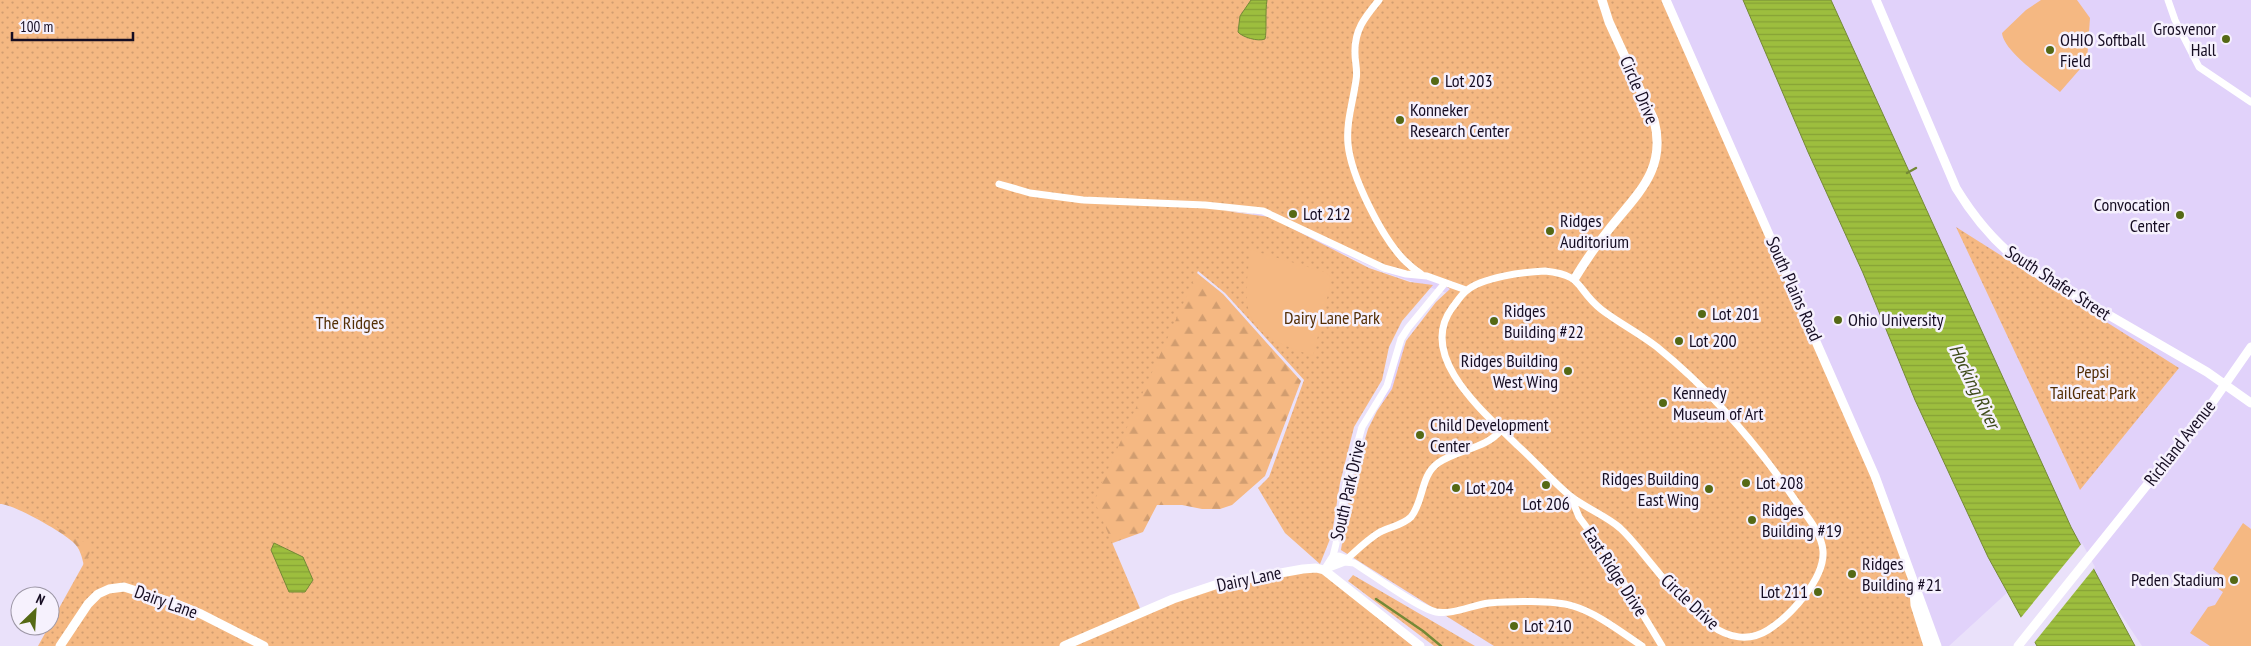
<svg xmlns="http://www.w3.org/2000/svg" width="2251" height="646" font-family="'PT Sans Narrow',sans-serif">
  <defs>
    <pattern id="forest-firs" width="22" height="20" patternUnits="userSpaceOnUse" patternTransform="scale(1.25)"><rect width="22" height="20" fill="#f5b882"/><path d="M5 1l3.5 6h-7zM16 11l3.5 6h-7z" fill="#d19d70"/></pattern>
    <pattern id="park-dots" width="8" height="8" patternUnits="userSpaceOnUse" patternTransform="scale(1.25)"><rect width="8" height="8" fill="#f5b882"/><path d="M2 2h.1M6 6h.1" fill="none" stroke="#d19d70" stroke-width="1.8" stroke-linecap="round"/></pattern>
    <pattern id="water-rules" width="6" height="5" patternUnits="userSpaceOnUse" patternTransform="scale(1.25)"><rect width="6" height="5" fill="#9dbe3e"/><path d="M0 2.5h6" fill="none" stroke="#86a236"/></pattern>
  </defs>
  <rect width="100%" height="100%" fill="#eae1fa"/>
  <path fill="#e1d2fa" d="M1236,0H2251V646H2142L2069,536L1949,646H1494L1341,550L1358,468L1403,347L1447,293L1389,274L1253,215Z"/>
  <path fill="url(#forest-firs)" d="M907,58L1178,269L1197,273L1223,294L1301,381L1265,476L1232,505L1220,509H1202L1182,505H1157L1143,532L1110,544Z
    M0,493L106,550L84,566C82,557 80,548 73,542C62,532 14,504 0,504Z"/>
  <path fill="url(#park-dots)" d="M0,0H1666L1903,549L1928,646H1494L1341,550L1351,487L1368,429L1377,411L1392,389L1406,341L1436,302L1450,289L1433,277L1400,273L1277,215L1225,211L1270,217L1369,268L1410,282L1433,285L1402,321L1389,347L1382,380L1354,427L1340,483L1332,534L1320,564L1285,533L1258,488L1269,477L1304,380L1225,293L1198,271L1094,500L1142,613L1183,595L1316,568L1413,646H38L93,547L0,496Z
    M1956,227L2179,368L2080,490Z
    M1353,575L1475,646H1434L1348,581Z"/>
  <path fill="#f5b882" d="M2041,0H2077L2090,18L2087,61L2060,92C2045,79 2004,52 2002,33L2026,10Z
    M1251,250L1325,272L1332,278L1313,356C1246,334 1240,318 1251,250Z
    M2243,523L2251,529V646H2210L2190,633L2208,607L2215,605L2223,592L2213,585L2221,575L2213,569Z"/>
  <path fill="url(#water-rules)" stroke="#748936" d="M1251,0H1267C1265,11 1267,32 1265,39C1258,42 1242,37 1238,32L1240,16Z
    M1743,0H1831L2071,527L2135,646H2037L1988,557L1915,400L1863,273L1808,152Z
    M274,543L303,557L313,580L305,592H289L271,550Z"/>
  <path fill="#eae1fa" d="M2082,543L2095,567L2033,644L2019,620Z"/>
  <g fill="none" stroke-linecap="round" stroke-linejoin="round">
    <path stroke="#748936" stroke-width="2.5" d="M1907,173L1916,168
      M1376,599L1423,631L1441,646"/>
    <path stroke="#fff" stroke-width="7" d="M1379,0C1365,17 1354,30 1355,54C1355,63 1358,71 1356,80C1353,102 1346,122 1348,144C1351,176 1381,236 1404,260C1409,265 1415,270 1421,274
      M2168,0L2175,20L2199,67L2251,102
      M999,184L1030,193L1083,200L1205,205L1263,211L1384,268L1406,274L1427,276L1466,290
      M1545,271C1585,275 1575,289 1602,310C1619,323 1639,333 1657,347C1711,391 1758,445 1797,503C1807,516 1822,534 1823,551C1825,579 1790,616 1768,630C1749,642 1728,638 1711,625C1689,608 1670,587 1653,566C1642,553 1632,539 1620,528C1605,515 1585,508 1569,495C1551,480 1535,461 1517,445C1486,414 1416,357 1452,308C1456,303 1461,295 1466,291C1482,277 1524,272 1545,271Z
      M1571,497L1579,517L1605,552L1662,646
      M1330,565L1339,556L1347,559C1358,549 1368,539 1380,532C1390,527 1403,525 1411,517C1424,501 1420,476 1438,463C1458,449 1486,449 1501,430
      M1324,570L1345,562L1354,563C1373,575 1418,608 1436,612C1453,615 1472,605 1489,603C1509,601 1554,600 1573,606C1597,613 1621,632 1642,646
      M1324,570L1333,556L1336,544L1346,485L1362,427L1387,386L1401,339L1408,328L1445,283"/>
    <path stroke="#fff" stroke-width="9" d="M1666,0L1875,476L1937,646
      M1876,0L1956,188C1976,221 1999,248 2031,270L2207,372L2251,403
      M1575,278C1586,260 1597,244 1610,228C1638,193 1667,169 1654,120L1609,22L1602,0
      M1914,590L1915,605L1928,646
      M60,646L88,604L98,594L109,589L124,587L174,603L201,614L264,646
      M1064,646L1173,599L1218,584L1303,569L1316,568L1324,570L1420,646
      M2018,646L2155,475L2212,403L2251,347"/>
  </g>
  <g fill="#556915" stroke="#f6f1fd" stroke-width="2">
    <circle cx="2226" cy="39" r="5"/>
    <circle cx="2050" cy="50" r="5"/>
    <circle cx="1435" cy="81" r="5"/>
    <circle cx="1400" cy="120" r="5"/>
    <circle cx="1293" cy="214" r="5"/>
    <circle cx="2180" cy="215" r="5"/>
    <circle cx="1550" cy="231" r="5"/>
    <circle cx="1702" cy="314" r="5"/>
    <circle cx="1838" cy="320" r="5"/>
    <circle cx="1494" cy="321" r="5"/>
    <circle cx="1679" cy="341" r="5"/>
    <circle cx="1568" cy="371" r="5"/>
    <circle cx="1663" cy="403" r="5"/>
    <circle cx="1420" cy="435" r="5"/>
    <circle cx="1746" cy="483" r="5"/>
    <circle cx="1546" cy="485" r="5"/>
    <circle cx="1456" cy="488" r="5"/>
    <circle cx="1709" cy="489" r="5"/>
    <circle cx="1752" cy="520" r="5"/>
    <circle cx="1852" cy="574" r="5"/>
    <circle cx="2234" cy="580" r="5"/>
    <circle cx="1818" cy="592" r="5"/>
    <circle cx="1514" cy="626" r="5"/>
  </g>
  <g text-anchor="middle" stroke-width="5" stroke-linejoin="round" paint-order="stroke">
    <g font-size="18" fill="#160d22" stroke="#f6f1fd" text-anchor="start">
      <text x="2216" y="35" text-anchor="end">Grosvenor<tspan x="2216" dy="21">Hall</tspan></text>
      <text x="2060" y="46">OHIO Softball<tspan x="2060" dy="21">Field</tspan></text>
      <text x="1445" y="87">Lot 203</text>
      <text x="1410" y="116">Konneker<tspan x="1410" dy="21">Research Center</tspan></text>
      <text x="2170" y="211" text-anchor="end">Convocation<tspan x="2170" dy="21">Center</tspan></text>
      <text x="1303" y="220">Lot 212</text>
      <text x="1560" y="227">Ridges<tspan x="1560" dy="21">Auditorium</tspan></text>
      <text x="1504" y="317">Ridges<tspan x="1504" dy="21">Building #22</tspan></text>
      <text x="1712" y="320">Lot 201</text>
      <text x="1848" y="326">Ohio University</text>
      <text x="1689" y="347">Lot 200</text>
      <text x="1558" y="367" text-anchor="end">Ridges Building<tspan x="1558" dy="21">West Wing</tspan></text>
      <text x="1673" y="399">Kennedy<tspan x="1673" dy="21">Museum of Art</tspan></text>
      <text x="1430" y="431">Child Development<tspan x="1430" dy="21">Center</tspan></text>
      <text x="1699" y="485" text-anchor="end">Ridges Building<tspan x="1699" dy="21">East Wing</tspan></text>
      <text x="1756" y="489">Lot 208</text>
      <text x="1466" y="494">Lot 204</text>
      <text x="1546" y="510" text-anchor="middle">Lot 206</text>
      <text x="1762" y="516">Ridges<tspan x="1762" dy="21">Building #19</tspan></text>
      <text x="1862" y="570">Ridges<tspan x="1862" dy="21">Building #21</tspan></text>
      <text x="2224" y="586" text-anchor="end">Peden Stadium</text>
      <text x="1808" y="598" text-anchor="end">Lot 211</text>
      <text x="1524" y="632">Lot 210</text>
    </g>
    <g font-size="18" fill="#160d22" stroke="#f6f1fd">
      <text transform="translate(1639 90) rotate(67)" y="6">Circle Drive</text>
      <text transform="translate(2058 283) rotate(33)" y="6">South Shafer Street</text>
      <text transform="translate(1794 289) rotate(66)" y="6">South Plains Road</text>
      <text transform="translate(2180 443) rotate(-52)" y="6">Richland Avenue</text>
      <text transform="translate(1348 490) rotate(-77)" y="6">South Park Drive</text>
      <text transform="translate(1615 572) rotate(57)" y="6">East Ridge Drive</text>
      <text transform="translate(1249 579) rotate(-12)" y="6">Dairy Lane</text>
      <text transform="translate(166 602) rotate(20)" y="6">Dairy Lane</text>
      <text transform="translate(1690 602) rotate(43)" y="6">Circle Drive</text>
    </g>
    <g font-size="18" fill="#542f06" stroke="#f6f1fd">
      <text x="1332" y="324">Dairy Lane Park</text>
      <text x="350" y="329">The Ridges</text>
      <text x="2093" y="378">Pepsi<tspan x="2093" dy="21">TailGreat Park</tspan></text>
    </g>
    <g font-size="19" font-style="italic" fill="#3e4b19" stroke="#f6f1fd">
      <text transform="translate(1975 386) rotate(64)" y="7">Hocking River</text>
    </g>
  </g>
  <g transform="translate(35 611) rotate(25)"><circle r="24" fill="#f6f1fd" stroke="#9c96a5"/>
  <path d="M0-4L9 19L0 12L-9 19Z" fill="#556915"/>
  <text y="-8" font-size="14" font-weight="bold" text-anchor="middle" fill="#160d22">N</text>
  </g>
  <path d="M12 32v8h121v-8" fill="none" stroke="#160d22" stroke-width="2.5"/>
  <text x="20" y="32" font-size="15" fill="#160d22" stroke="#f6f1fd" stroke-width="4" paint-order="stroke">100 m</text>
</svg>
